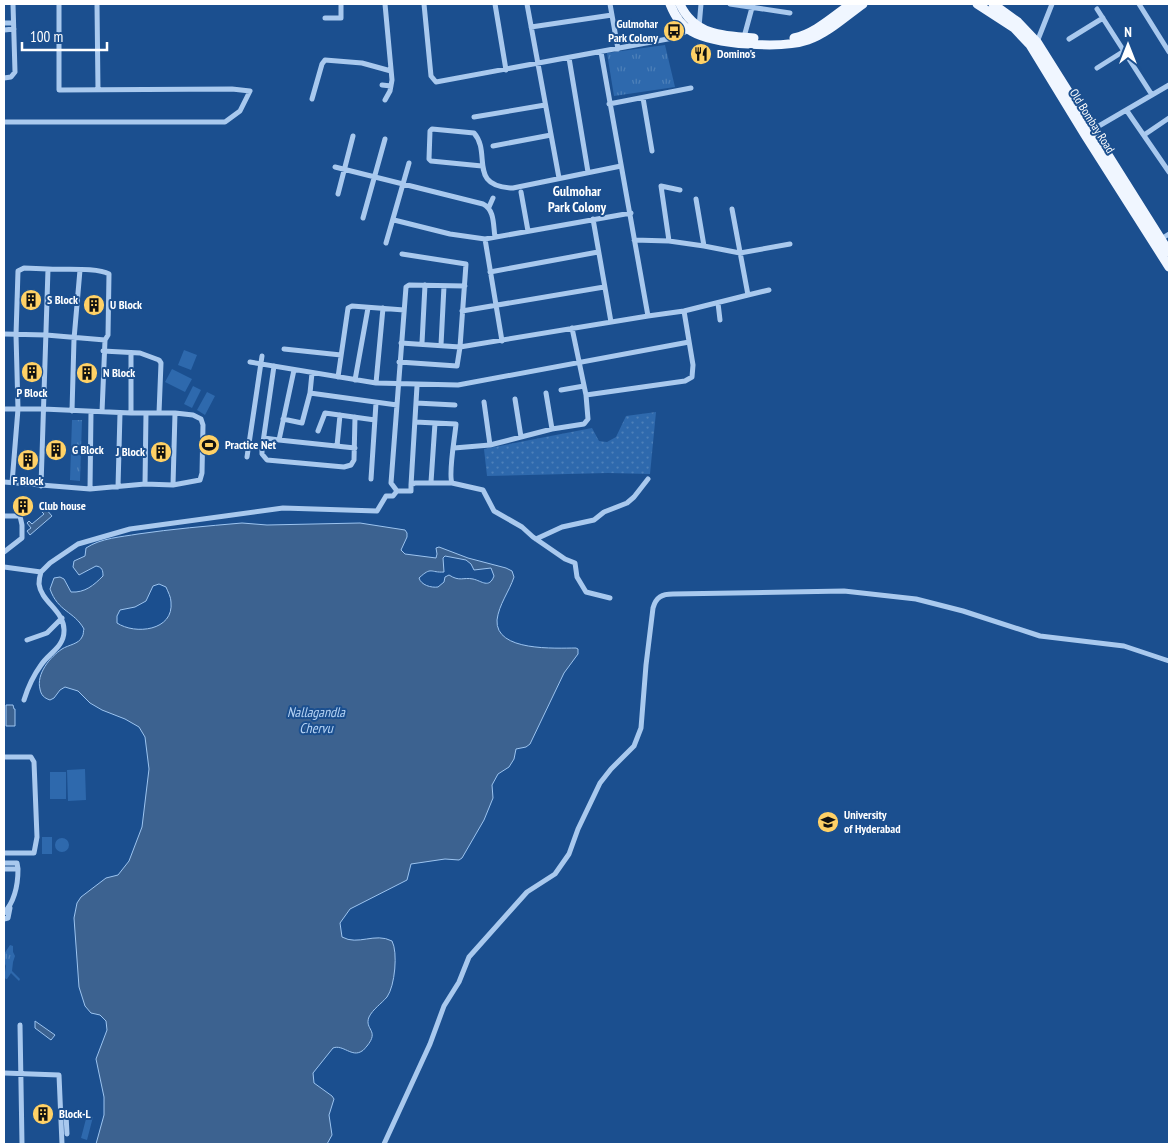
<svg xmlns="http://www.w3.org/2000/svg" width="1173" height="1148" font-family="'PT Sans Narrow',sans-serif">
  <defs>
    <pattern id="grass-tufts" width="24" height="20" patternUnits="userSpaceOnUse" patternTransform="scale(1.25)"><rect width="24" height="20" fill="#2e69ad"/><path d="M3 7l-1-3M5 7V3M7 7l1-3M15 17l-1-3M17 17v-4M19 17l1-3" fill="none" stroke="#4d80b9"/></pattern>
    <pattern id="park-dots" width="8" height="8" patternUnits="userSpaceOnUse" patternTransform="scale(1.25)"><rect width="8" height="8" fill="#2e69ad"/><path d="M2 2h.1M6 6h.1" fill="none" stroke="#4d80b9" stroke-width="1.8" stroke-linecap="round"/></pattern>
  </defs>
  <rect width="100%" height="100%" fill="#1b4f8f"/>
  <path fill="url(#grass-tufts)" d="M665,45L675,87L614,96L607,53Z
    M72,420H82L80,481L70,480Z
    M10,945L13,946V952L15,956L13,962L12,971L20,979L19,981L11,973L7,979L4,978L6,966L4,962V954Z"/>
  <path fill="url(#park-dots)" d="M656,412L650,474L608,473L487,476L484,449L592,428L599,441L607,442L616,437L626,416Z"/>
  <path fill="#2e69ad" d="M184,350L197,355L191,370L178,365Z
    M172,369L192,379L185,392L165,382Z
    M193,386L201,390L192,408L184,404Z
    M207,392L215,396L205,415L197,410Z
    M85,769L86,800L68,801L67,770Z
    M50,772H66V799H50Z
    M42,837H52V854H42Z
    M55 845a7 7 0 1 1 14 0a7 7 0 1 1-14 0Z
    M87,1115L93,1117L87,1140L81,1138Z"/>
  <path fill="#3c6290" stroke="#9cc4f0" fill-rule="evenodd" d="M45,508L52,516L30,535L27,531L31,528L27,523L29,521L32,524L44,514L41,511Z
    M242,523L267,525L360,523L405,530L407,533V537L401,550L405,554L436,558L437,554L436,548L439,547L468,558L506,568L512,571L514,577C509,592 499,604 497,620C495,652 556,648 576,648L578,649V654L564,673L530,744L526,747L516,749L514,759L509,767L498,774L492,785L493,798L484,820L462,858L459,860L445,859L411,864L407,880L350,909L340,923L342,937C358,946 375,932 392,941C398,952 395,986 387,997C381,1004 373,1009 369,1017C364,1030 380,1030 367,1046C366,1047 363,1051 362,1051C352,1058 343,1044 333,1048L313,1073L314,1083L332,1096L334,1099L329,1115L332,1135L327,1144H96L104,1115V1097L96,1059L107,1030L106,1021L100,1015L91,1013L85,1006L79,987L74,918L77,903L81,897L106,878L118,875L129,861L142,827L149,769L145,737L139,727L125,719L102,710L90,703L78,691L65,687L60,690L54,698L50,700C44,698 41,695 40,689C36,674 50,657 62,649C68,645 79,644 82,637C84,634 83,631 84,629C74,611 58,612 50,589L54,578L60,577L64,579L71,592C85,593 94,585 103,576C103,570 102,567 96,566L79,575L73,567L74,561L85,556L86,548C101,538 121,537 138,534C172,529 207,526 242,523ZM445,556L466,560L471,564L474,570L491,568L494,576C489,589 482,581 473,579C463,577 460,582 449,575L445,577L444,582L438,587C431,588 421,585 419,578C432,566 430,573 444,572L443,558ZM159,584L166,587C168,592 171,597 171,602C174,631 135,635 117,623V616L120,610L135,607L146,601L153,586Z
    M6,705H13L14,709H15V726H6Z
    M35,1021L55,1035L51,1040L35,1028Z"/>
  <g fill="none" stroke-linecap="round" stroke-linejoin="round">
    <path stroke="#a9c9ee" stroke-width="5" d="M97,4L98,90
      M385,4L392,80L390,91L385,100
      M424,4L431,76L436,82L673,38L689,30
      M495,4L506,70
      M527,4L559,178
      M610,4L618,49
      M730,4L790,13
      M1139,4L1169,52
      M1097,9L1152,95
      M325,18H341V4
      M4,23H13
      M531,27L612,15
      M699,27L701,4
      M4,30L14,29
      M744,37L753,4
      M1069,39L1103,18
      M1037,42L1052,4
      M601,52L648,316L684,311L748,295L732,209
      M569,58L588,172
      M1097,68L1124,51
      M4,78L11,77L15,72L13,4
      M382,85L391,86
      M643,98L652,151
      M312,99L322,64L325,60L362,63L391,71
      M609,104L691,88
      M1127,111L1169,172
      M474,117L545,105
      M4,122H225L240,111L250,91L232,89L59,90V4
      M1092,130L1169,85
      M1144,135L1169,118
      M493,146L551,135
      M482,166L431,161L429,159L430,131L432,129L474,133C492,153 467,187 513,188L621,166
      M335,167L483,204C495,210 493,225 495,237
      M521,192L528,231
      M338,194L353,136
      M696,199L704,246
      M489,207L493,198
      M363,218L385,139
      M593,219L611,322
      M394,220L450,234L485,239L631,213
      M485,239L502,341
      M1161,239L1169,234
      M634,240L669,241L704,246L740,253L790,244
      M669,241L661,186L680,190
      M386,243L409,163
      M490,272L598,252
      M748,295L769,290
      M718,303L720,320
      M462,311L604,287
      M4,334L46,335L105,340L108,335L109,274C97,267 64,270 48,269L41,486
      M401,343L460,347L648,316
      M422,343L425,285
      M441,345L444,286
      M284,349L341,355
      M103,351L140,353L159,360L161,363L159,413
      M250,362L376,383L458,385L689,342
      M399,362L457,366L460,347L466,264L402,254
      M274,366L262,449V454L267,460L344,467L351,465L354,460L355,417
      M294,370L279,440L355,448
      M338,377L348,308L352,306L404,310
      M355,380L368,308
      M376,383L383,308
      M561,390L584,386
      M310,393L312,373
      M546,393L552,429
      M586,395L685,381L692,377L693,365L684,311
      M515,399L521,437
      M484,402L490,445
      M416,403L455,405
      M4,409H43L131,413H175L193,415L201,419L203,425L202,473L200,480L173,485L145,484L90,489L4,482
      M72,411L74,339L80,270
      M102,412L105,340
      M131,413V353
      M283,419L302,423L310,393L397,405
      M415,422L456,424C455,437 448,474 452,483L483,490L494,511L522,527L533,537L565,559L575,563L577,577L586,592L610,598
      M318,431L325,413L375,420
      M264,438L279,440
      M337,446L340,415
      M454,448L490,445L552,429L584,424L588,419L586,395L572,328
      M247,457L262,356
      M371,479L376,403
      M431,482L435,423
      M12,483L18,409L16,335L18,271L24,268L48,269
      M452,483H415L411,485V491H397L391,483L406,287L409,285L465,286
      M145,484L146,413
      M173,485L175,413
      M411,485L417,386
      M118,487L120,413
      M90,489L91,412
      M4,516H20L22,525V538L4,552
      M536,539L562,527L594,520L604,512L627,503L634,497L648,479
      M4,567L41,572L50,563L78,544L130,529L283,508L377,511L386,496H393L397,491
      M27,640L47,633L62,618
      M24,700C28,687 33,676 41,665C49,653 64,647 64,631C65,611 41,602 39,584C39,580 40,575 41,572
      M4,757H31L34,762L37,837L34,853H4
      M4,863H17L18,869
      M4,869H18C18,885 15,901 4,913
      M4,919L8,918L10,908
      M20,1025L22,1144
      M4,1073L59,1075L62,1144
      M61,1114H66L67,1134
      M384,1144L430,1044L444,1006L459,982L469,957L527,892L555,874L569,854L578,829L600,783L611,769L634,746L641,728L646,665L653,608C656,597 662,594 673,594L844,591L916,599L963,611L1040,636L1124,646L1169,661"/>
    <path stroke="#f0f6ff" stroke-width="9" d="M670,4C674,14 681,26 691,31C715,45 782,49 808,40C828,33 846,16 863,4
      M680,4C694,35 723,36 754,38
      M977,4L1014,28L1030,45L1085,135L1169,267
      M993,4L1018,22L1037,42L1169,252
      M794,38C816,33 833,16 851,4"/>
  </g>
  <defs>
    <g id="bus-disc" transform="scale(1.125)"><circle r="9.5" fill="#ffd166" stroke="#1b4f8f"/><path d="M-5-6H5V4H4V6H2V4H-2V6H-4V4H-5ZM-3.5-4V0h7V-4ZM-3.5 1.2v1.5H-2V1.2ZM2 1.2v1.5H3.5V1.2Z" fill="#111"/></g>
    <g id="restaurant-disc" transform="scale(1.125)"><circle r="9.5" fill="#ffd166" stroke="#1b4f8f"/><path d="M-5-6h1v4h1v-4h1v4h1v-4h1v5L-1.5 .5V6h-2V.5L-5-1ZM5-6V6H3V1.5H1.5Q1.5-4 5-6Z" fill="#111"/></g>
    <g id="building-disc" transform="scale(1.125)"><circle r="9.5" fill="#ffd166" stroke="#1b4f8f"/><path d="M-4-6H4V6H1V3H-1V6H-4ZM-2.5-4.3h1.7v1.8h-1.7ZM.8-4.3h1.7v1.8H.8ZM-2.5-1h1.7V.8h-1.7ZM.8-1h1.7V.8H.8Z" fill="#111"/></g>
    <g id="stadium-disc" transform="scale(1.125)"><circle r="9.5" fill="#ffd166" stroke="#1b4f8f"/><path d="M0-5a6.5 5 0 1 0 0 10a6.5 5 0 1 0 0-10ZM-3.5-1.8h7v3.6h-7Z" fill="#111"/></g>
    <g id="university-disc" transform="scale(1.125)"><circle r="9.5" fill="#ffd166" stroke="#1b4f8f"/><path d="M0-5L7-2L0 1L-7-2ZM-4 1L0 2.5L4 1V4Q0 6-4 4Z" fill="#111"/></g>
  </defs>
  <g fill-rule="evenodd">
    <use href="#bus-disc" x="674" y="31"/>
    <use href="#restaurant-disc" x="701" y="54"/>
    <use href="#building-disc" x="31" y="300"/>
    <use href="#building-disc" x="94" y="305"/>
    <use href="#building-disc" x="32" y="372"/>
    <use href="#building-disc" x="87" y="373"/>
    <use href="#stadium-disc" x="209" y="445"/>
    <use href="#building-disc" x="56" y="450"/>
    <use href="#building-disc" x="161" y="452"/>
    <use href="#building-disc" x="28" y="460"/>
    <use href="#building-disc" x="23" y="506"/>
    <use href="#university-disc" x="828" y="822"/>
    <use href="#building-disc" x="43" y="1114"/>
  </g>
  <g text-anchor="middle" stroke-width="4" stroke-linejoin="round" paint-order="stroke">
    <g font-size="12" font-weight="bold" fill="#fff" stroke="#1b4f8f" text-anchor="start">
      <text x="658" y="28" text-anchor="end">Gulmohar<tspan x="658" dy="14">Park Colony</tspan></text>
      <text x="717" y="58">Domino's</text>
      <text x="47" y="304">S Block</text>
      <text x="110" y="309">U Block</text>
      <text x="103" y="377">N Block</text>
      <text x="32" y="397" text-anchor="middle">P Block</text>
      <text x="225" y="449">Practice Net</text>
      <text x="72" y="454">G Block</text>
      <text x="145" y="456" text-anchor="end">J Block</text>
      <text x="28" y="485" text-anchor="middle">F Block</text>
      <text x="39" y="510">Club house</text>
      <text x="844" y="819">University<tspan x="844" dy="14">of Hyderabad</tspan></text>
      <text x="59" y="1118">Block-L</text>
    </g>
    <g font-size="12" fill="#fff" stroke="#1b4f8f">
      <text transform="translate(1092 121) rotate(58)" y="4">Old Bombay Road</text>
    </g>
    <g font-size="14" font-weight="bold" fill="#fff" stroke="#1b4f8f">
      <text x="577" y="196">Gulmohar<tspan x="577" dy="16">Park Colony</tspan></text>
    </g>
    <g font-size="14" font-style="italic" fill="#b5d3f5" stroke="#1b4f8f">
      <text x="316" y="717">Nallagandla<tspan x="316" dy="16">Chervu</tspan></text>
    </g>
  </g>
  <rect width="1173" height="1148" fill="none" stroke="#ffffff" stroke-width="10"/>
  <g transform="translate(1128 45)" stroke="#1b4f8f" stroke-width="4" paint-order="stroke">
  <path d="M0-4L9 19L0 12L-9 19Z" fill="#ffffff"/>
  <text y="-8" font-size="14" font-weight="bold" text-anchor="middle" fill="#ffffff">N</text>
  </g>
  <path d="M22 42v8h85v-8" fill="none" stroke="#ffffff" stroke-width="2.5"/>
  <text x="30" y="42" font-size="15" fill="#ffffff" stroke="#1b4f8f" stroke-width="4" paint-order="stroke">100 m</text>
</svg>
